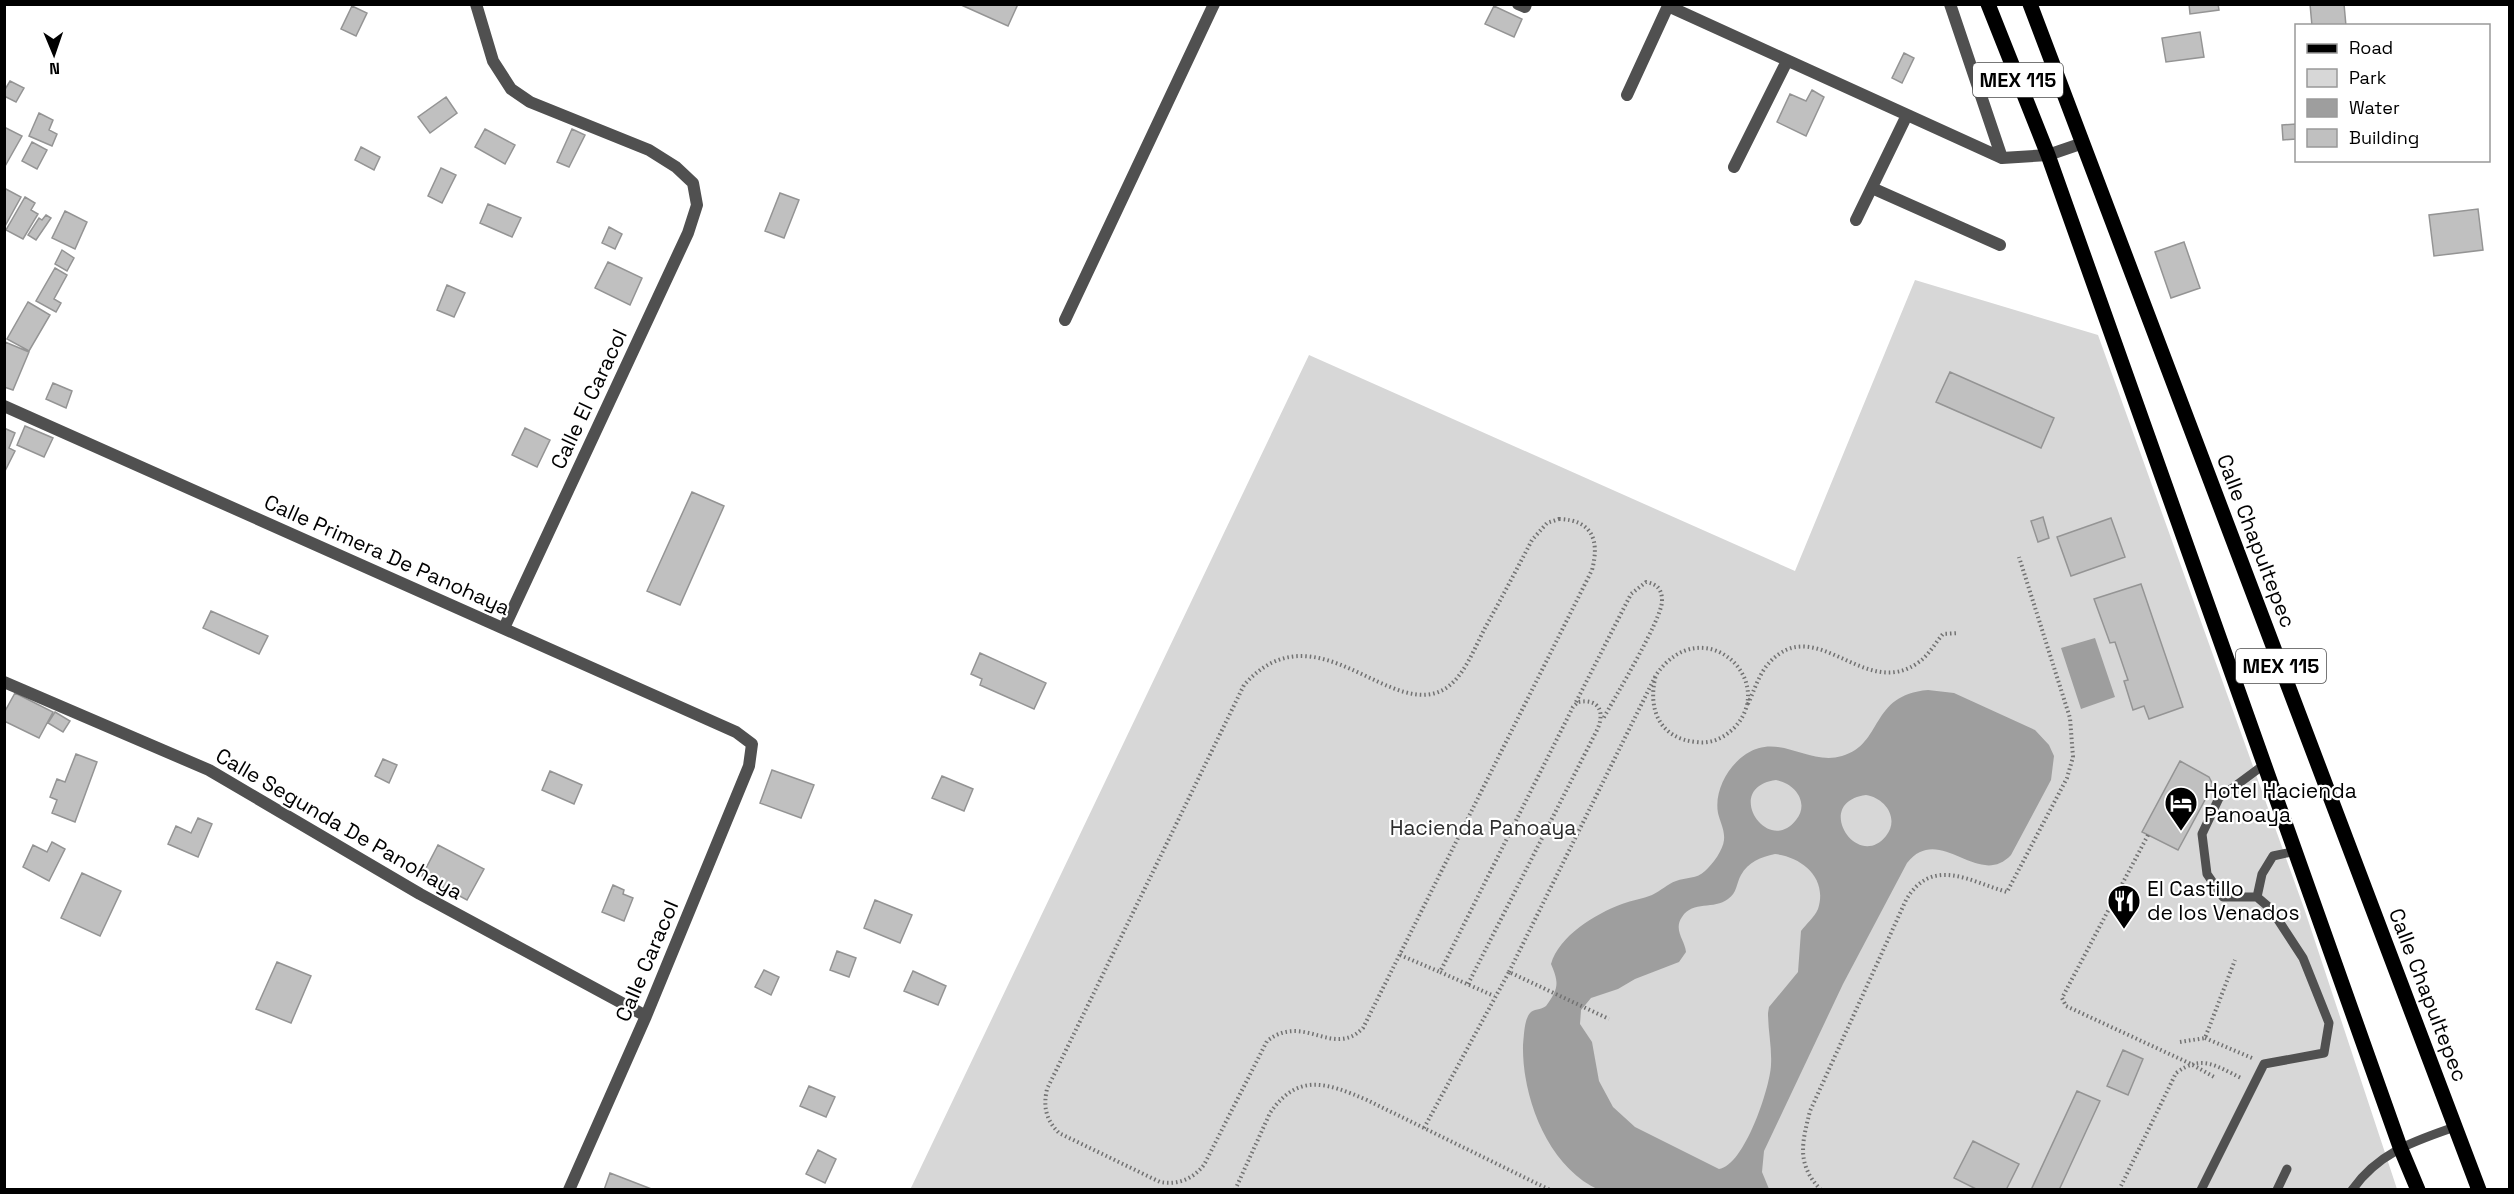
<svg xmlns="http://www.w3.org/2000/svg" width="2514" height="1194" font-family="'Space Grotesk',sans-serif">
  <rect width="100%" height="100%" fill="#fff"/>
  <path fill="#d7d7d7" d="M1915,280L2098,335L2305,911L2397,1189L910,1190L1309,355L1795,571Z"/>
  <path fill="#9e9e9e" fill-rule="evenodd" d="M2095,638L2115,697L2081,709L2061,648Z
    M1928,690L1954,693L2035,730L2049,745L2054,756L2051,780L2011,855C1978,890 1940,822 1907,863L1843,984L1764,1151L1762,1172L1769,1189L1599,1190C1548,1167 1522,1098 1523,1045C1524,1036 1524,1020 1530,1013C1533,1009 1541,1010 1546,1006C1559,988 1559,983 1551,964C1559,936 1595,914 1622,904C1632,900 1643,899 1652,895C1661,891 1667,884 1676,881C1686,877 1697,879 1705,871C1713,864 1723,850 1724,840C1725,830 1720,822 1718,813C1714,791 1728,766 1746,754C1779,732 1808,766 1842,756C1884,744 1869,695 1928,690ZM1776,780C1795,783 1810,803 1796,820C1767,857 1722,787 1776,780ZM1866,795C1885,798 1900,818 1886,836C1857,872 1812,802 1866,795ZM1775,854C1802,857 1828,878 1818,909C1814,918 1806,924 1801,931L1798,972L1769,1007L1768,1013C1768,1031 1772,1047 1771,1065C1770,1088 1744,1166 1719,1169L1635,1127L1613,1107L1599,1081L1592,1042L1580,1024L1581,1010L1591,998L1618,989L1635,979L1679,962L1686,952C1685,940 1673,930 1682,917C1693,900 1714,910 1728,899C1737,893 1736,884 1741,875C1748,862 1761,857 1775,854Z"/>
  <path fill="#c0c0c0" stroke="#949494" stroke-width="1.5" d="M959,4H1018L1008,26Z
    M2189,4H2218L2219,10L2190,14Z
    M2310,4H2344L2346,26H2312Z
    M352,6L367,13L356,36L341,29Z
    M1494,6L1522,19L1514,37L1485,24Z
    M2200,32L2204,57L2166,62L2162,38Z
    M1904,53L1914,58L1902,83L1892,78Z
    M10,81L24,88L16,102L4,96V91Z
    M1812,90L1824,97L1806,136L1777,122L1790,94L1806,101Z
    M446,97L457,113L430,133L418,117Z
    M39,113L53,120L49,130L57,134L52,146L29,136Z
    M2296,124V139L2283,140L2282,125Z
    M4,127L22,136L4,168Z
    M485,129L515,145L505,164L475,147Z
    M572,129L585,135L569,167L557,162Z
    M32,142L47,150L37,169L22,161Z
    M361,147L380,157L374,170L355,160Z
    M441,168L456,175L442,203L428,196Z
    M4,188L21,197L4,228Z
    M780,193L799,200L784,238L765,231Z
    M25,197L35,203L31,210L38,214L23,239L6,230Z
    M488,204L521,218L512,237L480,223Z
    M2478,209L2483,250L2434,256L2429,215Z
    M65,211L87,222L75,249L52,238Z
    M46,215L51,218L36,240L28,235L39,218L42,220Z
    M609,227L622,234L615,249L602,243Z
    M2184,242L2200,288L2171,298L2155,252Z
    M62,250L74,258L67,271L55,264Z
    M608,262L642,278L630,305L595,288Z
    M55,268L67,275L54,299L61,303L56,312L36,301Z
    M447,285L465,293L454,317L437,310Z
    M28,302L50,315L29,351L7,339Z
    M5,342L29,352L13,390L4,387Z
    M1950,372L2054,418L2041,448L1936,402Z
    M53,383L72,391L66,408L46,399Z
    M25,426L53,438L44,457L17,445Z
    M4,428L15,433L9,448L15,451L4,473Z
    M525,428L550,440L537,467L512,455Z
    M692,492L724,506L680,605L647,591Z
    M2043,517L2049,538L2038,542L2031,521Z
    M2111,518L2125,557L2071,576L2057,537Z
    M2141,584L2183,707L2149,719L2144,706L2133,710L2124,681L2128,680L2115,642L2110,643L2094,599Z
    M211,611L268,636L259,654L203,628Z
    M980,653L1046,683L1034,709L980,685L982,679L971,674Z
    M15,693L53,712L39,738L4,721V713Z
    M55,712L70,721L63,732L48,723Z
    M76,754L97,762L75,822L52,813L57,800L50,797L57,779L65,782Z
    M383,759L397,765L389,783L375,776Z
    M2180,761L2209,777L2213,785L2178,850L2142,832Z
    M772,770L814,785L801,818L760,803Z
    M550,771L582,785L574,804L542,790Z
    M942,776L973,789L964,811L932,798Z
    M198,818L212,824L198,857L168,844L176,826L191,833Z
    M52,842L65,849L49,881L23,867L33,845L47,852Z
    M438,845L484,869L467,900L422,876Z
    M82,873L121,891L100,936L61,918Z
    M613,885L624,890L623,894L633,898L624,921L602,912Z
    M875,900L912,915L900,943L864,928Z
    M837,951L856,958L849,977L830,970Z
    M277,962L311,976L291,1023L256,1009Z
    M764,970L779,977L771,995L755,987Z
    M913,971L946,986L938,1005L904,991Z
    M2123,1050L2143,1059L2128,1095L2107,1086Z
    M809,1086L835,1097L826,1117L800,1106Z
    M2077,1091L2100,1101L2059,1190H2031Z
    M1973,1141L2019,1164L2006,1190H1978L1954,1178Z
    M818,1150L836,1159L825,1183L806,1174Z
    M610,1173L654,1190H604Z"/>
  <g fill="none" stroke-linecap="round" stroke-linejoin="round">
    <path stroke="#727272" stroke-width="4" stroke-dasharray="1.5 3" stroke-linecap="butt" d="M1559,519C1592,520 1600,540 1592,570L1363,1028C1333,1059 1304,1012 1267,1041L1204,1165C1192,1180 1177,1185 1160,1182L1059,1133C1046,1120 1043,1107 1047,1089L1244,685C1317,602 1394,728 1449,686C1466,672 1475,647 1485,628C1501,599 1517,569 1532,540L1547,523Z
      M1576,702L1631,594L1646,582C1657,584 1662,589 1662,601C1662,619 1615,697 1603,719
      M1748,704C1754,691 1759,674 1769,663C1816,611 1865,702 1919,662C1929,655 1935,643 1943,634L1958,633
      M2148,835L2062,998L2066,1006L2191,1064L2216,1078
      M1400,955L1440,972
      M1509,972L1656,675C1702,608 1780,680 1734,728C1724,738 1711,744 1697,742C1659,739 1647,708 1656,675
      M1468,984L1597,730C1605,713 1600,698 1578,702L1573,707L1440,972L1494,996
      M2205,1038L2252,1058
      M2180,1042L2205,1038L2235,960
      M1424,1128L1509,972L1609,1019
      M1235,1190L1270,1113C1298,1072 1327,1083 1367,1100L1550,1190
      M1821,1190C1796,1164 1802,1143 1810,1111L1906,900C1932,856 1969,881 2007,892L2067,778L2073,757L2070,718L2019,557
      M2119,1190L2176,1073C2202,1054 2216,1066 2241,1078"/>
    <path stroke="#505050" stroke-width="9" d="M2257,897L2262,874L2273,856L2296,851
      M2201,1190L2264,1064L2324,1053L2329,1023L2303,958L2271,909L2257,897H2223L2207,874L2202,834L2219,798L2265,764
      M2277,1190L2287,1169
      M2352,1190C2379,1152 2415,1141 2455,1127"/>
    <path stroke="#505050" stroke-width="12" d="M476,4L493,61L511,89L530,102L649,150L676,167L693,183L697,205L688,233L504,628
      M1518,4L1525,7L1526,4
      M1950,4L2002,158
      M1627,95L1668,6L2002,158L2048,155L2083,143
      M1734,167L1787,61
      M1872,188L2000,245
      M1856,220L1907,115
      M1065,320L1214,4
      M4,406L736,732L752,744L749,766L646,1016L569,1190
      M4,682L209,770L420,894L646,1016"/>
    <path stroke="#000" stroke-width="15" d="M1988,4L2048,155L2400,1147L2418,1190
      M2030,4L2479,1190"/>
  </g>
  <defs>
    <g id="hotel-pin" transform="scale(1.725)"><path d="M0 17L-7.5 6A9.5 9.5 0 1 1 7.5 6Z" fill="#000" stroke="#fff"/><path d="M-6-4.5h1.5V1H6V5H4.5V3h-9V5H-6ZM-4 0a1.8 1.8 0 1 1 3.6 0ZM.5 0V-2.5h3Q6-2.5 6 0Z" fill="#fff"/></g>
    <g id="restaurant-pin" transform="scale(1.725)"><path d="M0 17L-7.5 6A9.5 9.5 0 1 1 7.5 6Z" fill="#000" stroke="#fff"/><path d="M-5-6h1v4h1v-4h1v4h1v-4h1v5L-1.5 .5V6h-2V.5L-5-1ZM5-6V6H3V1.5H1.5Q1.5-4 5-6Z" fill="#fff"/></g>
  </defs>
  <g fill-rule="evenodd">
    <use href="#hotel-pin" x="2181" y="803"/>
    <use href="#restaurant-pin" x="2124" y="901"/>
  </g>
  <g text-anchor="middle" stroke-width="4.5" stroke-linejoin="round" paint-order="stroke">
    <g fill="#fff" stroke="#4c4c4c" stroke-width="1.5">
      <rect x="1973" y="63" width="90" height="34" rx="4.5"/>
      <rect x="2236" y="649" width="90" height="34" rx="4.5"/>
    </g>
    <g font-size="20" font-weight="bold" fill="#000">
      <text x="2018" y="87">MEX 115</text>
      <text x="2281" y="673">MEX 115</text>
    </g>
    <g font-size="21" fill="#000" stroke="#fff">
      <text transform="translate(589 399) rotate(-65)" y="7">Calle El Caracol</text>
      <text transform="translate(2256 541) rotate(69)" y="7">Calle Chapultepec</text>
      <text transform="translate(387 555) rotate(24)" y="7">Calle Primera De Panohaya</text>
      <text transform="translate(339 824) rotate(30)" y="7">Calle Segunda De Panohaya</text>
      <text transform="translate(647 961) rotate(-67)" y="7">Calle Caracol</text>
      <text transform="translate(2428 995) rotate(69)" y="7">Calle Chapultepec</text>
    </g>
    <g font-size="21" fill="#000" stroke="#fff" text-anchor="start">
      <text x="2204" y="798">Hotel Hacienda<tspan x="2204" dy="24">Panoaya</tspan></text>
      <text x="2147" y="896">El Castillo<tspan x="2147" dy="24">de los Venados</tspan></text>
    </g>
    <g font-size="21" fill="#2e2e2e" stroke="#fff">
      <text x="1483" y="835">Hacienda Panoaya</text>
    </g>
  </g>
  <rect width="2514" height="1194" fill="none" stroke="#000000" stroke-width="12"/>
  <rect x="2295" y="24" width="195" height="138" fill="#ffffff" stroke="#999999" stroke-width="1.5"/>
  <rect x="2307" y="44" width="30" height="9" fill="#000000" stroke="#999999" stroke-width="1.5"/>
  <text x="2349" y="54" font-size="18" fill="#000000">Road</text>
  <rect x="2307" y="69" width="30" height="18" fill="#d7d7d7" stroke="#999999" stroke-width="1.5"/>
  <text x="2349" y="84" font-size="18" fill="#000000">Park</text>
  <rect x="2307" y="99" width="30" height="18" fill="#9e9e9e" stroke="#999999" stroke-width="1.5"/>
  <text x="2349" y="114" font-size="18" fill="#000000">Water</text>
  <rect x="2307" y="129" width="30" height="18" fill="#c0c0c0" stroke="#999999" stroke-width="1.5"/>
  <text x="2349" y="144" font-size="18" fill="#000000">Building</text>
  <g transform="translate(54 54) rotate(178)" stroke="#ffffff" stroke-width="4.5" paint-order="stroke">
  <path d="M0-4.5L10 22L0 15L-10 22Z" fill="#000000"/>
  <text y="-9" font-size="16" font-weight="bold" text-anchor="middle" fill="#000000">N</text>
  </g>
</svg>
